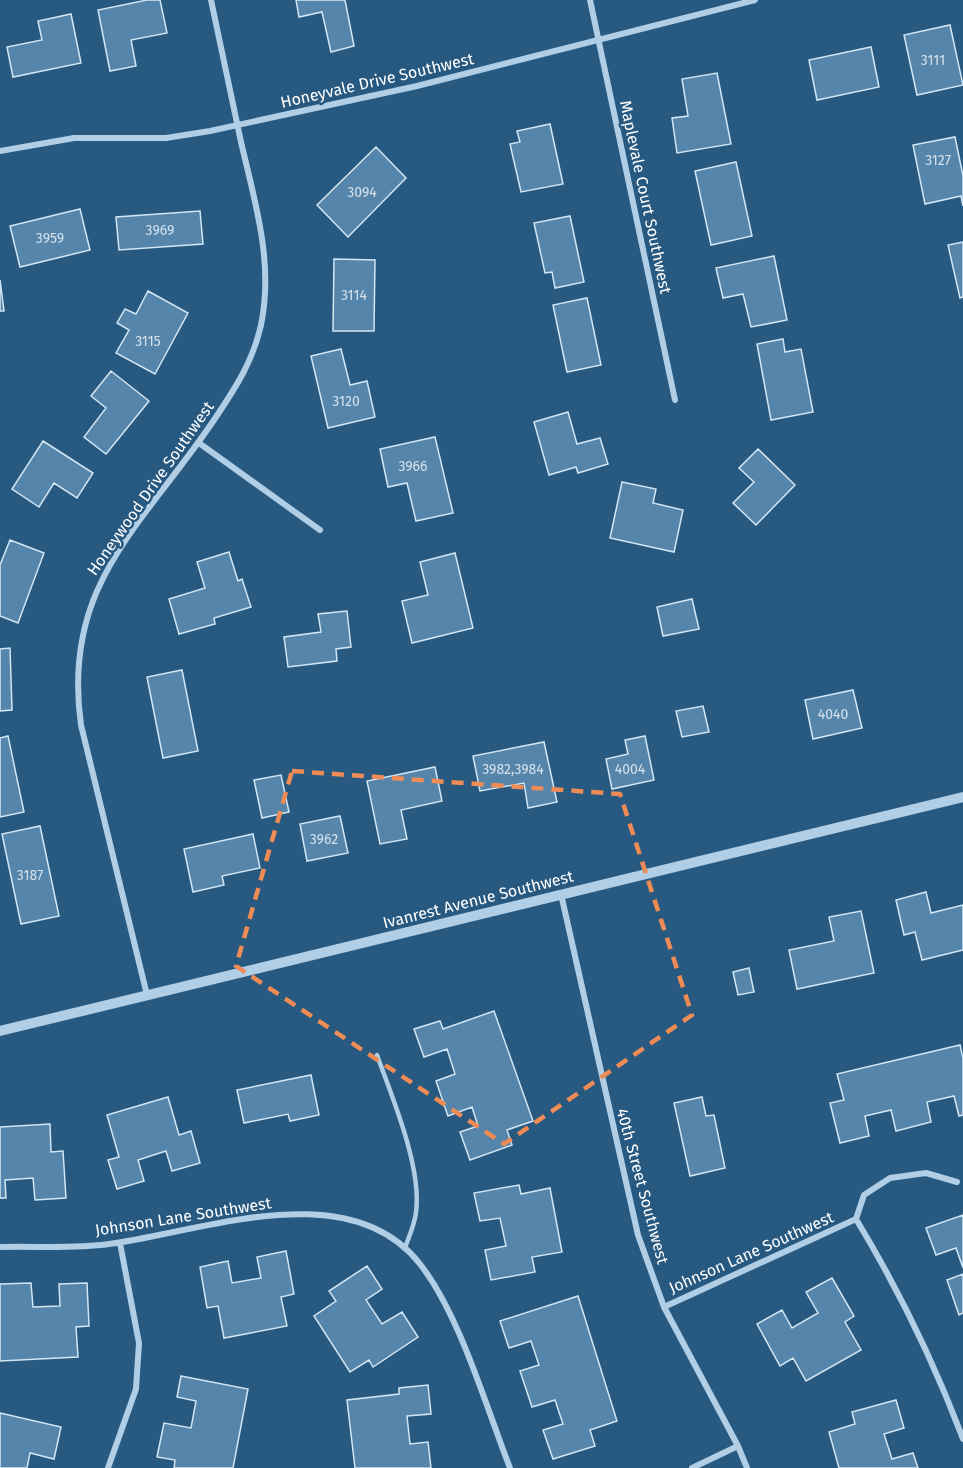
<svg xmlns="http://www.w3.org/2000/svg" width="963" height="1468" font-family="'Fira Sans',sans-serif">
  <rect width="100%" height="100%" fill="#285980"/>
  <path fill="#5585aa" stroke="#d2e6f4" stroke-width="1.5" d="M147,0H160L167,33L131,40L136,66L110,71L98,10Z
    M296,0H345L354,46L331,52L322,12L299,17Z
    M71,14L81,63L13,77L7,47L42,40L38,21Z
    M950,25L963,85L917,95L904,35Z
    M871,47L879,87L817,100L809,60Z
    M717,73L731,144L677,153L672,118L688,116L682,79Z
    M550,124L563,184L521,192L510,144L520,142L517,131Z
    M955,137L963,176V206L961,196L925,204L913,145Z
    M376,147L406,178L348,237L317,205Z
    M736,162L752,236L711,245L695,171Z
    M80,209L90,250L20,267L10,226Z
    M200,211L203,244L119,250L116,217Z
    M570,216L584,282L555,288L552,272L545,273L534,223Z
    M963,242V297L960,298L948,245Z
    M774,256L787,320L751,327L743,294L723,298L716,268Z
    M334,259L375,260L374,331H333Z
    M0,280L4,311H0Z
    M148,291L188,313L155,374L116,353L129,330L117,323L125,309L136,314Z
    M587,298L601,365L567,372L553,305Z
    M783,339L785,352L801,349L813,412L771,420L757,344Z
    M341,349L350,385L367,381L375,417L328,428L311,356Z
    M111,371L149,401L106,454L84,437L106,408L91,396Z
    M568,412L577,444L600,438L608,464L578,473L576,467L549,475L534,422Z
    M435,437L453,513L416,521L407,483L388,487L380,449Z
    M43,441L93,473L77,498L54,483L39,507L12,489Z
    M758,449L795,485L756,525L733,503L754,482L739,468Z
    M622,482L656,489L653,503L683,510L674,552L610,538Z
    M10,540L44,553L18,623L0,616V565Z
    M229,552L238,581L242,579L251,607L214,618L215,624L179,634L169,599L205,588L197,562Z
    M455,553L473,628L412,643L402,601L428,595L420,562Z
    M692,599L699,629L663,636L657,607Z
    M347,611L351,647L336,649L337,661L288,667L284,637L321,632L318,614Z
    M10,648L12,710L0,711V649Z
    M182,670L198,751L163,758L147,677Z
    M853,690L862,728L813,739L805,700Z
    M703,706L709,732L682,737L676,711Z
    M8,736L24,812L0,817V738Z
    M645,736L654,780L612,789L606,759L628,754L625,740Z
    M544,742L557,802L528,808L524,783L480,791L473,756Z
    M435,767L442,801L401,810L407,839L380,844L367,781Z
    M281,775L289,812L262,818L254,780Z
    M340,816L348,853L307,861L300,824Z
    M40,826L59,916L21,924L2,834Z
    M253,834L260,868L222,876L224,885L193,892L184,849Z
    M926,892L931,913L963,905V950L922,960L915,932L904,935L896,900Z
    M861,911L874,973L797,989L789,950L834,941L829,917Z
    M749,968L754,992L738,995L733,972Z
    M494,1011L533,1121L507,1130L512,1145L470,1160L460,1132L478,1126L472,1107L448,1116L436,1081L455,1074L447,1049L424,1057L414,1029L440,1021L443,1029Z
    M960,1045L963,1058V1115L959,1116L954,1096L927,1102L931,1122L896,1131L891,1110L865,1116L869,1136L840,1143L830,1103L844,1100L837,1074Z
    M311,1075L319,1115L290,1121L288,1114L244,1123L237,1090Z
    M168,1097L179,1135L191,1131L200,1163L172,1171L166,1151L138,1160L144,1181L117,1189L108,1160L119,1157L107,1115Z
    M702,1097L706,1116L714,1115L725,1168L690,1176L674,1103Z
    M50,1124L51,1152L63,1151L66,1198L35,1200L33,1178L5,1180L6,1198H0V1127Z
    M519,1185L521,1194L550,1188L562,1252L532,1257L535,1272L491,1280L485,1250L506,1246L500,1218L480,1221L474,1193Z
    M963,1215V1268L956,1248L936,1255L926,1228Z
    M286,1251L294,1294L281,1297L287,1326L224,1338L218,1306L207,1308L200,1267L228,1261L232,1283L261,1278L257,1257Z
    M367,1266L382,1289L366,1300L382,1324L402,1312L418,1337L373,1367L369,1360L350,1372L314,1316L336,1301L329,1291Z
    M963,1274V1313L959,1315L947,1280Z
    M832,1278L854,1316L845,1322L861,1350L806,1381L793,1358L780,1366L757,1324L782,1310L792,1328L818,1313L806,1292Z
    M31,1283L33,1307L60,1306L59,1284L87,1283L89,1326L76,1327L78,1357L0,1361V1284Z
    M578,1296L617,1421L590,1430L595,1446L553,1459L543,1430L563,1424L555,1400L532,1407L520,1371L539,1365L531,1341L509,1348L500,1321Z
    M181,1376L248,1389L233,1468H174L175,1460L157,1457L164,1423L191,1428L196,1401L177,1397Z
    M428,1385L431,1414L407,1416L410,1444L428,1442L431,1468H355L347,1400L399,1394V1388Z
    M896,1400L904,1428L884,1434L892,1459L913,1453L918,1468H839L829,1432L855,1424L852,1412Z
    M0,1413L61,1427L54,1459L30,1453L27,1468H0Z"/>
  <g fill="none" stroke-linecap="round" stroke-linejoin="round">
    <path stroke="#b0cee5" stroke-width="4.5" d="M377,1055C392,1097 422,1167 416,1212C415,1224 409,1236 405,1248"/>
    <path stroke="#b0cee5" stroke-width="6" d="M590,0L675,400
      M0,151L74,138H166L210,131L417,86L755,0
      M199,443L320,530
      M561,894L638,1235L664,1307L738,1446L747,1468
      M147,995L81,725C61,583 144,525 216,417C236,387 253,361 261,325C274,263 255,202 241,142C231,95 221,47 211,0
      M856,1219C899,1290 934,1362 963,1439
      M856,1219L864,1195L890,1178L926,1173L957,1182
      M0,1247C36,1246 74,1249 109,1244C202,1232 349,1173 420,1264C460,1315 486,1407 510,1468
      M664,1307L856,1219
      M108,1468L136,1389L139,1343L120,1243
      M692,1468L738,1446"/>
    <path stroke="#b0cee5" stroke-width="10" d="M0,1031L963,797"/>
  </g>
  <path fill="none" stroke="#ef8b55" stroke-width="4.5" stroke-dasharray="12 8" stroke-linejoin="round" d="M292,771L620,794L692,1015L504,1144L236,966Z"/>
  <g text-anchor="middle" stroke-width="5" stroke-linejoin="round" paint-order="stroke">
    <g font-size="14" fill="#d4e0ea">
      <text x="933" y="65">3111</text>
      <text x="938" y="165">3127</text>
      <text x="362" y="197">3094</text>
      <text x="160" y="235">3969</text>
      <text x="50" y="243">3959</text>
      <text x="354" y="300">3114</text>
      <text x="148" y="346">3115</text>
      <text x="346" y="406">3120</text>
      <text x="413" y="471">3966</text>
      <text x="833" y="719">4040</text>
      <text x="513" y="774">3982,3984</text>
      <text x="630" y="774">4004</text>
      <text x="324" y="844">3962</text>
      <text x="30" y="880">3187</text>
    </g>
    <g font-size="16" fill="#fff" stroke="#285980">
      <text transform="translate(377 80) rotate(-13)" y="6">Honeyvale Drive Southwest</text>
      <text transform="translate(646 197) rotate(78)" y="6">Maplevale Court Southwest</text>
      <text transform="translate(150 488) rotate(-55)" y="6">Honeywood Drive Southwest</text>
      <text transform="translate(478 899) rotate(-14)" y="6">Ivanrest Avenue Southwest</text>
      <text transform="translate(643 1186) rotate(75)" y="6">40th Street Southwest</text>
      <text transform="translate(183 1216) rotate(-9)" y="6">Johnson Lane Southwest</text>
      <text transform="translate(751 1252) rotate(-24)" y="6">Johnson Lane Southwest</text>
    </g>
  </g>
</svg>
